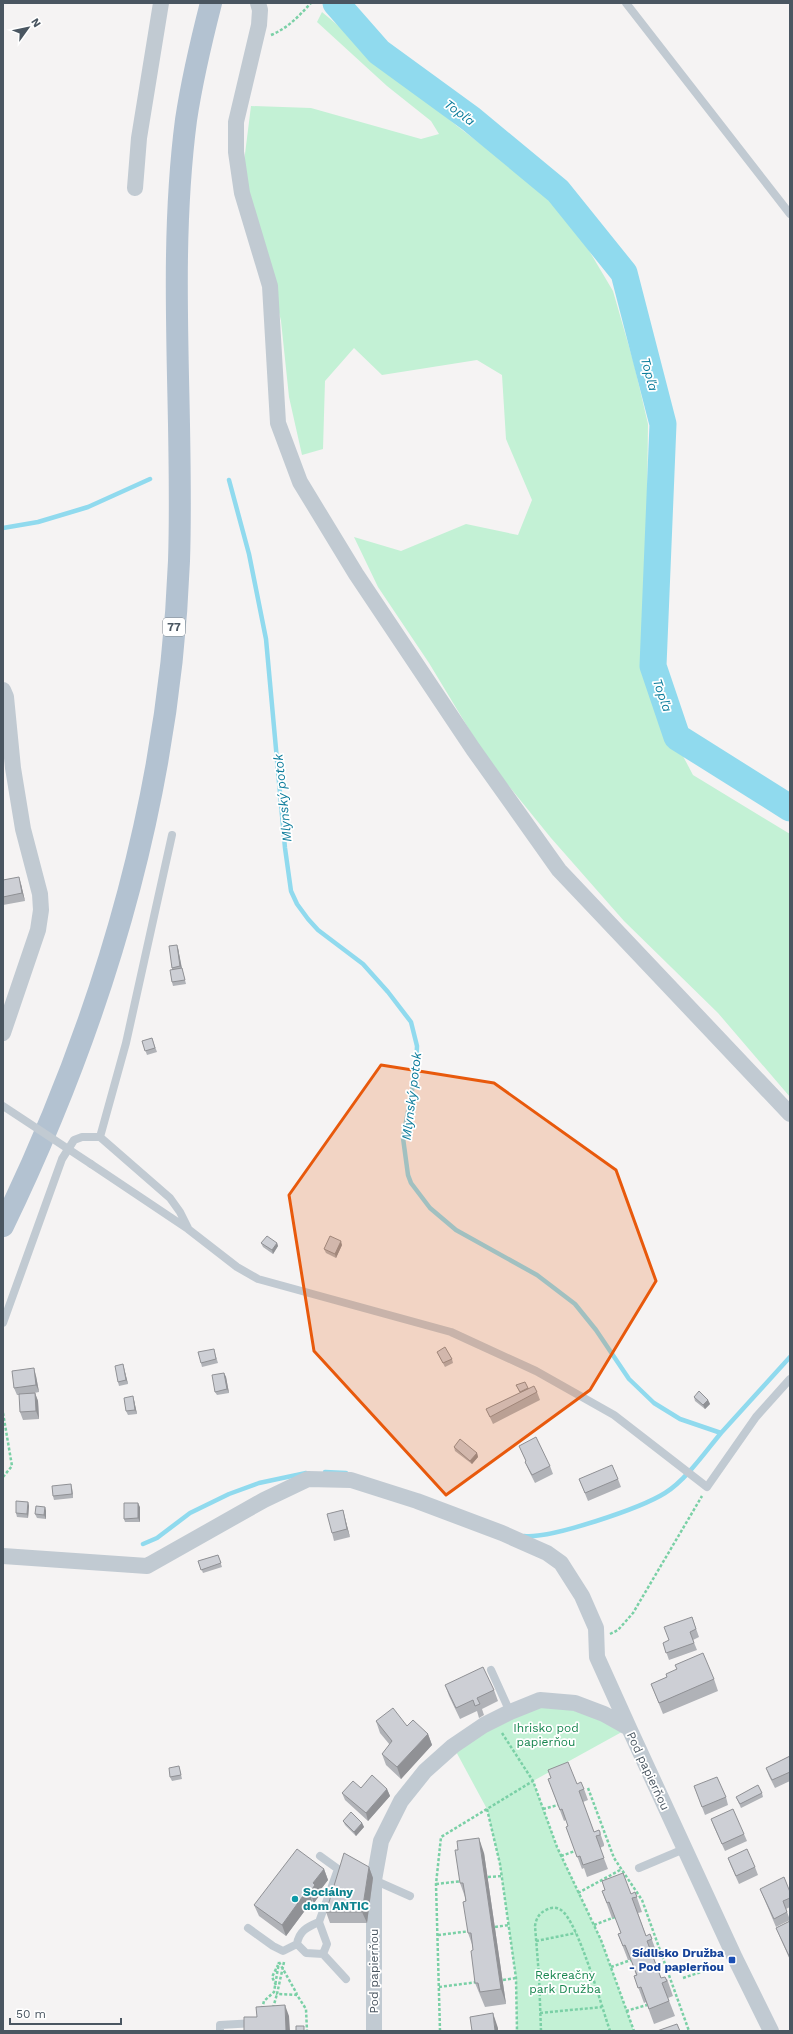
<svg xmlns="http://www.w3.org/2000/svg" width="793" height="2034" font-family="'Work Sans',sans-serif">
  <rect width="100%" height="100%" fill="#f5f3f3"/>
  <path fill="#c3f1d5" d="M322,12L457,126L523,176L565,210L613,291L634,364L648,424L646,588L657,707L693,775L790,834V1097L718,1013L624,921L551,838L487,759L429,663L378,587L354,537L401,551L466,524L518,535L532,500L506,439L502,375L477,360L382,375L354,348L325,381L323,449L302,455L289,397L281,321L262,240L243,170L251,106L311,108L421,139L439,134L431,121L387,86L317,22Z
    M540,1700L629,1728L533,1781L557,1847L601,1940L634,2031H517L516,1978L500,1864L487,1809L453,1746Z"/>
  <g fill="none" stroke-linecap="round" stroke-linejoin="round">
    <path stroke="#90daee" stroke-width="4.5" d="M229,480L249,554L266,639L285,848L291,891L297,904L308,919L318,930L363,964L388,992L411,1022L417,1046L416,1069L403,1138L408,1175L411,1183L430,1208L456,1230L537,1275L575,1304L596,1330L629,1379L654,1403L680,1419L721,1433L790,1357
      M3,528L38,522L88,507L150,479
      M325,1472L346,1473
      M524,1536C551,1539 641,1508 665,1493C686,1480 706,1451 721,1433
      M143,1544L157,1538L190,1513L229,1494L259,1483L306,1473"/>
    <path stroke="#90daee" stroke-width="27" d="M336,3L379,52L471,119L558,191L624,273L663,424L653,666L677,737L790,808"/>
    <path stroke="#7ad0a6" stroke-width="2.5" stroke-dasharray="3 2" stroke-linecap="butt" d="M271,35C288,28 299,16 311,3
      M3,1413L12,1466L3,1477
      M610,1634L618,1630L633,1613L702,1496
      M502,1733L533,1781L557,1847L601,1940L634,2031
      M588,1788L614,1858L642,1900L689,2031
      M487,1809L500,1864L516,1978L517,2031
      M543,1809L558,1805
      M561,1856L575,1851
      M488,1877L502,1876
      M436,1884L463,1881
      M578,1893L622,1869
      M594,1925L615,1917L612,1918
      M495,1927L509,1925
      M438,1935L471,1931
      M536,1941L576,1933
      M279,1962L297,1994
      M284,1962L277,1994L297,1995L306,2009L307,2031
      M611,1967L631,1960
      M683,1978L722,1965
      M503,1980L516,1978
      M276,1985L272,1977L278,1965
      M439,1987L478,1982
      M273,2008L277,1994
      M262,2009L264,2001L274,1992L279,1962
      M626,2011L647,2005
      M540,2013L602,2007
      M440,2031L436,1884L441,1837L533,1781
      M541,2031L539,1976L535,1926C536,1919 539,1913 546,1910C551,1907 556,1907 561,1910C578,1921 602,2008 610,2031"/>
    <path stroke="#c1cad2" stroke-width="8" d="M626,3L790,214
      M100,1137L126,1043L172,835
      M91,1164L188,1229L237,1267L258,1279L451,1332L536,1371L614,1415L707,1487L756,1417L790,1379
      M3,1323L62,1159L74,1140L82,1137H100L170,1198L180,1212L188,1228
      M491,1670L510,1712
      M320,1856L338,1869L319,1922L327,1944L323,1954L346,1979
      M639,1868L684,1849
      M374,1880L410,1896
      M319,1922C307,1927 299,1931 297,1944L306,1953L323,1954
      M248,1928L273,1946L283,1951L297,1944
      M220,2031V2025L255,2023"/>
    <path stroke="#c1cad2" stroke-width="16" d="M258,3L260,10L259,25L236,122V152L242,193L270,286L278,423L300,482L356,574L473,749L559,870L790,1114
      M135,188L139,138L161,3
      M3,690L6,697L13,768L23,829L40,894L41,910L38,930L3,1033
      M3,1556L147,1566L264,1500L308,1479L351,1480L417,1501L502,1533L547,1553L561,1563L582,1596L596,1628L597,1657L629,1728
      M374,2031V1880L381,1841L401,1801L425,1771L453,1746L484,1725L510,1712L540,1700L575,1703L604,1714L629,1728L735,1958L771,2031"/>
    <path stroke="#b3c2d1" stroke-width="22" d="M3,1226C104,1017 170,794 179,561C184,414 167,266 186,120C192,80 201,42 211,3"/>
    <path stroke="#c1cad2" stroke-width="8" d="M3,1106L91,1164"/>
  </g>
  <path fill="#b0b2b7" d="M3,880L21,884L25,901L3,905Z
    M178,948L182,968L186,984L173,986L172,982V968Z
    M152,1038L157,1052L147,1055L142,1041Z
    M261,1243H277L278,1246L273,1254L263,1247Z
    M342,1245L336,1258L326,1253L324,1249Z
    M437,1352L452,1359L453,1363L445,1367Z
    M215,1353L218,1363L202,1367L201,1363Z
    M123,1364L128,1384L119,1386L118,1382Z
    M224,1373L226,1377L229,1393L217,1395L215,1392Z
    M36,1376L39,1392L30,1394L35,1393L38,1401L39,1419L23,1420L20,1412V1395H17L14,1388Z
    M516,1385L528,1388L537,1392L540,1400L493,1424L486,1409L520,1393Z
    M694,1397L708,1400L710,1404L705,1409L695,1401Z
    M134,1400L137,1414L128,1415L126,1411Z
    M519,1446L550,1466L553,1474L535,1483L528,1469L525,1462L526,1461Z
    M454,1447L477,1453L478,1457L472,1464L455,1451Z
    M579,1479H618L621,1487L588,1501Z
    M72,1488L73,1498L54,1500L53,1496Z
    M28,1502L29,1506L28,1518L17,1517L16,1513Z
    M45,1507L46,1511V1519L37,1518L35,1514Z
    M140,1507V1522H125L124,1519Z
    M343,1510L345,1518L350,1537L334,1541L332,1533Z
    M218,1555L222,1567L203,1573L198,1561Z
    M692,1617L699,1637L693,1640L697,1650L669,1660L663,1643L669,1640Z
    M675,1665L714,1679L718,1691L663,1714L651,1684L667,1677L677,1669Z
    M445,1685L494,1690L498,1701L482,1709L484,1715L479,1718L477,1711L460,1719L449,1696Z
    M376,1721L407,1726L428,1734L432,1745L401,1779L386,1765L382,1754L390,1745L380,1733Z
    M790,1756V1781L775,1788L769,1776L766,1768Z
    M180,1770L182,1779L172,1781L170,1777Z
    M548,1779L577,1784L584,1789L588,1800L583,1802L594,1832L599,1830L604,1844V1846L600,1848L608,1869L587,1877L584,1868L582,1869L566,1827L568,1826L566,1820L564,1821Z
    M694,1786L726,1797L728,1805L705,1815Z
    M361,1788L387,1789L390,1796L368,1821L345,1800L342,1793Z
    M762,1793L763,1797L741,1808L736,1797Z
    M711,1819L744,1834L747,1841L725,1851L714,1827Z
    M343,1821L362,1823L364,1827L356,1836L345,1825Z
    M484,1853L506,2004L485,2007L475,1983L473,1947L468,1933L465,1897L460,1883Z
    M728,1858L755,1867L758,1875L739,1884L731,1866Z
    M369,1867L373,1878L367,1923H330L326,1912Z
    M324,1869L328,1880L318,1893L319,1896L314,1903L312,1901L286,1936L259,1916L254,1905Z
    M760,1889L790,1892V1907L786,1909L790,1920L776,1927Z
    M602,1891L631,1894L635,1892L642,1912L638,1913L646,1936L650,1934L657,1954L653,1956L661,1978L667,1979L673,1996L668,1998L675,2016L654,2024L646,2002L644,2003L634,1976L636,1975L631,1960H628L618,1934L621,1933L615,1917L612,1918Z
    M790,1921V1960L776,1928Z"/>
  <path fill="#909195" d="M19,877L21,884L25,901L22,893Z
    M177,945L178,948L182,970L180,966Z
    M341,1241L342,1245L336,1258L335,1254Z
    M277,1243L278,1246L273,1254L272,1250Z
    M123,1364L128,1384L126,1380Z
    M34,1368L36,1376L39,1392L36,1385Z
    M224,1373L226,1377L229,1393L227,1389Z
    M35,1393L38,1401L39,1419L36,1411Z
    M133,1396L134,1400L137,1414L135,1410Z
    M708,1400L710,1404L705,1409L703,1405Z
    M477,1453L478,1457L472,1464L470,1461Z
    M71,1484L72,1488L73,1498L72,1494Z
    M28,1502L29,1506L28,1518L27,1514Z
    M138,1503L140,1507V1522L138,1518Z
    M45,1507L46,1511V1519L44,1515Z
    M343,1510L345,1518L350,1537L347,1529Z
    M428,1734L432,1745L401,1779L397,1767Z
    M387,1789L390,1796L368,1821L366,1813Z
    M362,1823L364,1827L356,1836L354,1832Z
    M479,1838L484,1853L506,2004L501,1989Z
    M369,1867L373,1878L367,1923L362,1912Z
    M324,1869L328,1880L318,1893L319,1896L314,1903L310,1892L313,1883Z
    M308,1889L312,1901L286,1936L282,1925Z
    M285,2005L289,2016L290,2031H286Z
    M493,2013L498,2028V2031H495Z"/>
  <path fill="#cdcfd5" stroke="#909195" d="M19,877L22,893L3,897V880Z
    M177,945L180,966L172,968L169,946Z
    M182,968L185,980L172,982L170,970Z
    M152,1038L155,1048L145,1051L142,1041Z
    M267,1236L277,1243L272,1250L261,1243Z
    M330,1236L341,1241L335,1254L324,1249Z
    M445,1347L452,1359L443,1363L437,1352Z
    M214,1349L216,1359L201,1363L198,1352Z
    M123,1364L126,1380L118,1382L115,1366Z
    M34,1368L36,1385L14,1388L12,1371Z
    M224,1373L227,1389L215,1392L212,1375Z
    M525,1382L528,1388L520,1392L516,1385Z
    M534,1386L537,1392L490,1417L486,1409Z
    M699,1391L708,1400L703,1405L694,1397Z
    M35,1393L36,1411L20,1412L19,1394Z
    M133,1396L135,1410L126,1411L124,1398Z
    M536,1437L550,1466L532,1475L525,1462L526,1461L519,1446Z
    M460,1439L477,1453L470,1461L454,1447Z
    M612,1465L618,1479L585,1493L579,1479Z
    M71,1484L72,1494L53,1496L52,1486Z
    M16,1501L28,1502L27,1514L16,1513Z
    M124,1503H138V1518L124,1519Z
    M36,1506L45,1507L44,1515L35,1514Z
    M343,1510L347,1529L332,1533L327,1514Z
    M218,1555L221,1563L201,1570L198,1561Z
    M692,1617L696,1629L690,1632L694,1643L666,1653L663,1643L669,1640L664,1627Z
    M703,1653L714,1679L659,1703L651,1684L667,1677L666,1674L677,1669L675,1665Z
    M483,1667L494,1690L477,1698L480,1704L475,1706L473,1700L456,1708L445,1685Z
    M393,1708L407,1726L413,1720L428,1734L397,1767L382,1754L392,1741L376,1721Z
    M790,1756V1772L772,1780L766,1768Z
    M568,1762L577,1784L581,1782L584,1789L579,1791L594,1832L599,1830L600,1832V1835L596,1836L604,1858L583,1865L580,1856L577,1857L566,1827L568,1826L562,1809L560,1810L548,1779L551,1778L548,1770Z
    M179,1766L181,1775L170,1777L169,1768Z
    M372,1775L387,1789L366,1813L342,1793L353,1781L361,1788Z
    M717,1777L726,1797L702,1807L694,1786Z
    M758,1785L762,1793L740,1804L736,1797Z
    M733,1809L744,1834L722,1844L711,1819Z
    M351,1812L362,1823L354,1832L343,1821Z
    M479,1838L501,1989L480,1992L478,1983H475L471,1951L473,1950L471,1933H468L463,1902L466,1901L463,1883H460L455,1850H458L457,1841Z
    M297,1849L324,1869L313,1883L315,1885L310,1892L308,1889L282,1925L254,1905Z
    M747,1849L755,1867L736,1876L728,1858Z
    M344,1853L369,1867L362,1912H326Z
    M623,1873L631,1894L635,1892L637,1897L632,1898L646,1936L650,1934L652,1939L647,1941L661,1978L665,1977L667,1981L662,1983L669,2001L649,2009L641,1987L638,1988L634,1976L637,1975L625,1945L623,1946L618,1934L621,1933L609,1902L607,1903L602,1891L605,1890L602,1881Z
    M784,1877L790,1892V1898L783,1901L787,1912L774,1919L760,1889Z
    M790,1921V1958L776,1928Z
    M285,2005L286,2031H244V2017H257L256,2007Z
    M493,2013L495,2031H472L470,2017Z
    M677,2024L680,2031H657Z
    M296,2026H304V2031H296Z"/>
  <path fill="#e8590c" fill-opacity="0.2" stroke="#e8590c" stroke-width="3" stroke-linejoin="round" d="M381,1065L494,1083L616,1170L656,1281L590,1390L446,1495L314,1351L289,1195Z"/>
  <circle fill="#0f9aa8" stroke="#fff" stroke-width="1.5" cx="295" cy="1899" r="4"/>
  <rect fill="#1a4fb4" stroke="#fff" stroke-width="1.5" x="728" y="1956" width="8" height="8" rx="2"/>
  <g text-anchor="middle" stroke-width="3.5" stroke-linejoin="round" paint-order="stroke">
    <rect fill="#fff" stroke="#808990" stroke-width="1" x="163" y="618" width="22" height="18" rx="3"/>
    <g font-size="11" font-weight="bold" fill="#4a5661">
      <text x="174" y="631">77</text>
    </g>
    <g font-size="12" fill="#17864f" stroke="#fff">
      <text x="546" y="1732">Ihrisko pod<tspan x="546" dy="14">papierňou</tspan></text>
      <text x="565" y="1979">Rekreačny<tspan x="565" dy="14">park Družba</tspan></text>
    </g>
    <g font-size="12" fill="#4a5661" stroke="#fff">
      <text transform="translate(648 1771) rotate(65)" y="4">Pod papierňou</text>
      <text transform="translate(374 1971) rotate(-90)" y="4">Pod papierňou</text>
    </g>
    <g font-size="12" font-weight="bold" fill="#0d838f" stroke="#fff" text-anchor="start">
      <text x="303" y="1896">Sociálny<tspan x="303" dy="14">dom ANTIC</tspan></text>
    </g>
    <g font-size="12" font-weight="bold" fill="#164399" stroke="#fff" text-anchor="end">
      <text x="724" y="1957">Sídlisko Družba<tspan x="724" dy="14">- Pod papierňou</tspan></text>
    </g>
    <g font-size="13" font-style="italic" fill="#0c7c9b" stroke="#fff">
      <text transform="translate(460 112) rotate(37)" y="5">Topľa</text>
      <text transform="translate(650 374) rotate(75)" y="5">Topľa</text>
      <text transform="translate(663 695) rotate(71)" y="5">Topľa</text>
      <text transform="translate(282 798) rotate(-96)" y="5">Mlynský potok</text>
      <text transform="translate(411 1096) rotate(-83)" y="5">Mlynský potok</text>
    </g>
  </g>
  <rect width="793" height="2034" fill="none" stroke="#4a5661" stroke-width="8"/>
  <g transform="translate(28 28) rotate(57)" stroke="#ffffff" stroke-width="3" paint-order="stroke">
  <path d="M0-3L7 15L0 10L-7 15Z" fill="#4a5661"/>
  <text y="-6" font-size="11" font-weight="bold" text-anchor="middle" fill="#4a5661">N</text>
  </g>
  <path d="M10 2018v6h111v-6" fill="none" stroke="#4a5661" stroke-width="2"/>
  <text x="16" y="2018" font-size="12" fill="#4a5661" stroke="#ffffff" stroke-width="3" paint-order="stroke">50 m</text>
</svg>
